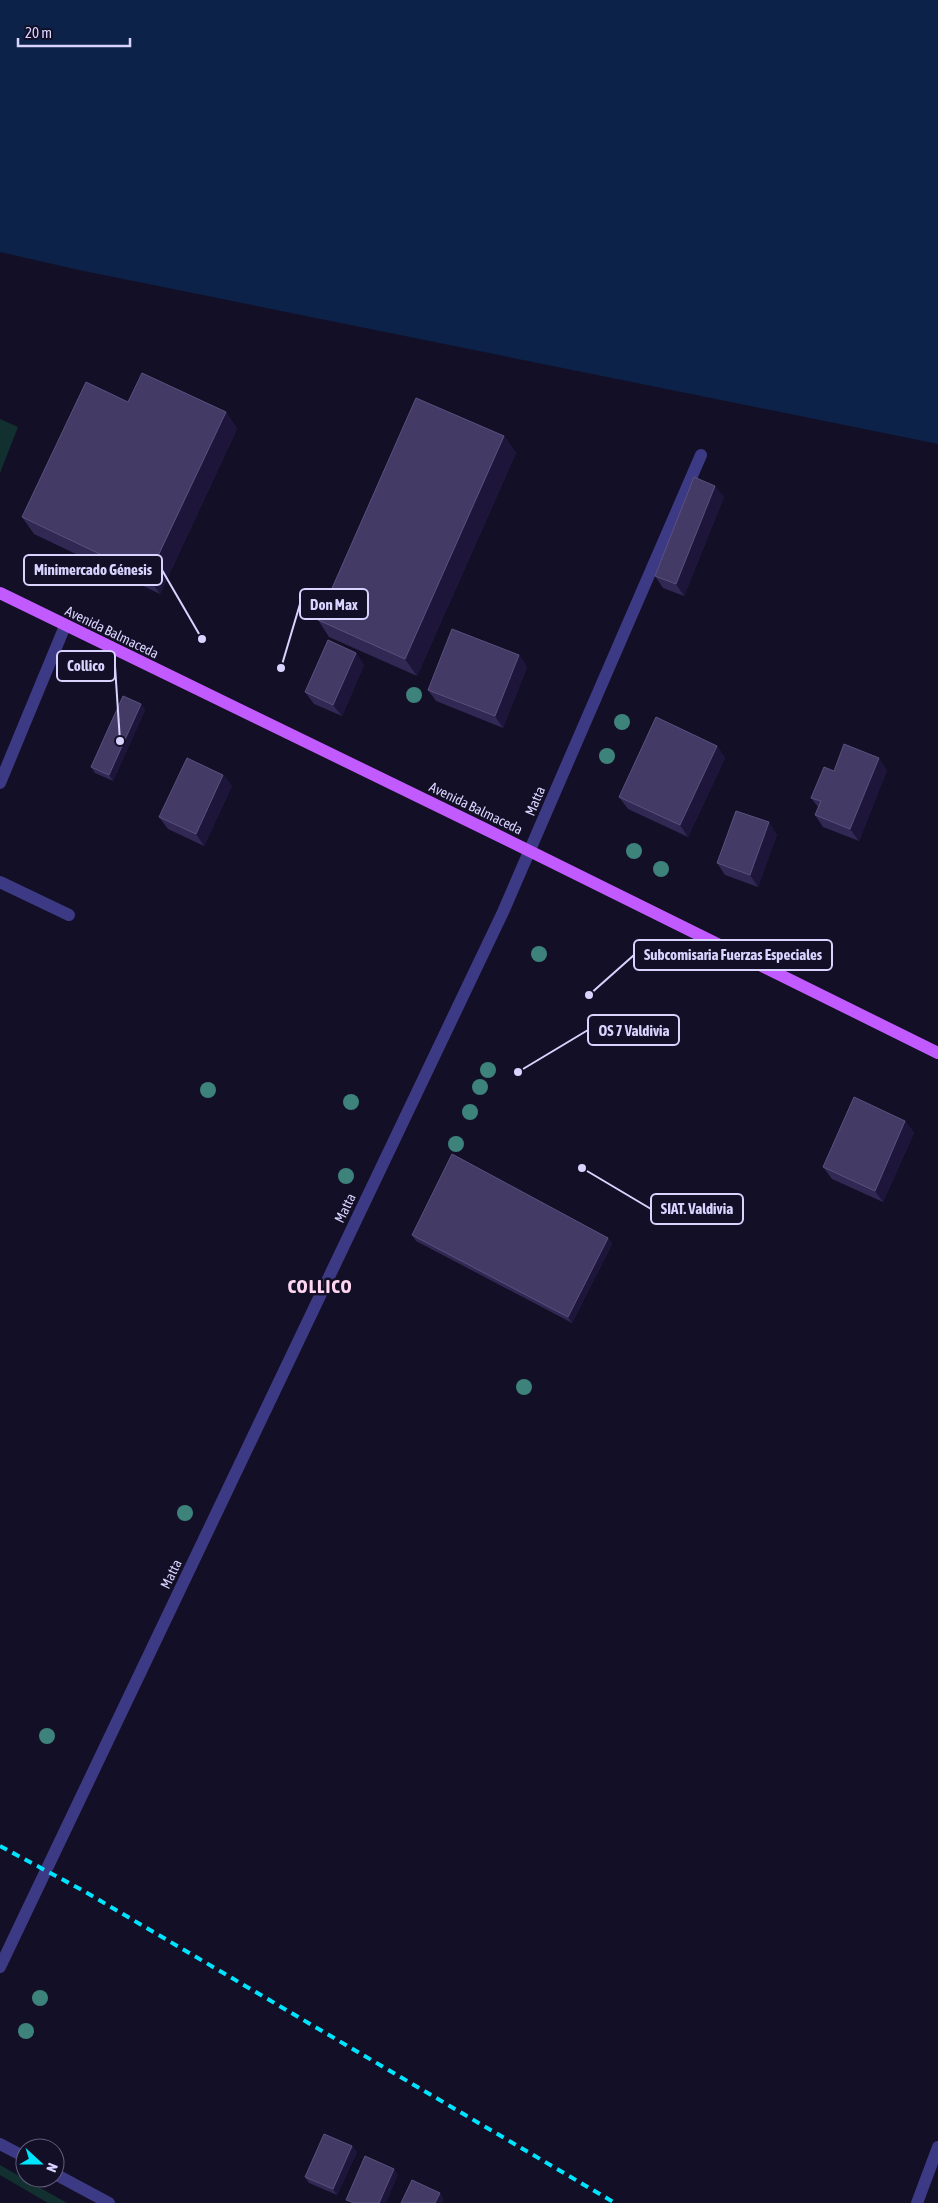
<svg xmlns="http://www.w3.org/2000/svg" width="938" height="2203" font-family="'Asap Condensed',sans-serif">
  <rect width="100%" height="100%" fill="#130f26"/>
  <path fill="#12302f" d="M0,419L18,427L0,473Z
    M0,2165L67,2203H48L0,2175Z"/>
  <path fill="#0c2248" d="M0,0H938V444L79,270L0,252Z"/>
  <g fill="none" stroke-linecap="round" stroke-linejoin="round">
    <path stroke="#3d3a85" stroke-width="12" d="M0,783L65,626
      M0,882L69,915
      M0,1967L503,912L701,455
      M0,2144L25,2157
      M55,2174L109,2203
      M917,2203L938,2147"/>
    <path stroke="#c25bff" stroke-width="12" d="M0,593L485,829L938,1053"/>
    <path stroke="#00e5ff" stroke-width="4" stroke-dasharray="8 6" stroke-linecap="butt" d="M0,1846L82,1890L615,2203"/>
  </g>
  <g fill="#3d827b">
    <circle cx="414" cy="695" r="8"/>
    <circle cx="622" cy="722" r="8"/>
    <circle cx="607" cy="756" r="8"/>
    <circle cx="634" cy="851" r="8"/>
    <circle cx="661" cy="869" r="8"/>
    <circle cx="539" cy="954" r="8"/>
    <circle cx="488" cy="1070" r="8"/>
    <circle cx="480" cy="1087" r="8"/>
    <circle cx="208" cy="1090" r="8"/>
    <circle cx="351" cy="1102" r="8"/>
    <circle cx="470" cy="1112" r="8"/>
    <circle cx="456" cy="1144" r="8"/>
    <circle cx="346" cy="1176" r="8"/>
    <circle cx="524" cy="1387" r="8"/>
    <circle cx="185" cy="1513" r="8"/>
    <circle cx="47" cy="1736" r="8"/>
    <circle cx="40" cy="1998" r="8"/>
    <circle cx="26" cy="2031" r="8"/>
  </g>
  <path fill="#312854" d="M226,412L237,429L160,594L34,534L22,517Z
    M504,436L516,453L417,676L329,637L318,620Z
    M724,497L684,596L663,588L655,576Z
    M356,653L364,665L342,716L314,704L305,692Z
    M519,655L527,667L503,728L436,701L428,690Z
    M141,704L145,710L113,781L95,773L91,767Z
    M717,746L725,758L688,837L628,809L619,797Z
    M887,770L859,841L823,827L815,815L818,807L811,798L834,771Z
    M223,775L232,786L204,846L168,829L159,817Z
    M777,834L758,887L725,875L717,863Z
    M905,1121L914,1133L883,1202L832,1179L823,1167Z
    M412,1235L608,1238L612,1244L572,1323L416,1241Z
    M352,2146L357,2152L337,2195L309,2183L305,2177Z"/>
  <path fill="#1d163a" d="M226,412L237,429L160,594L148,577Z
    M504,436L516,453L417,676L405,659Z
    M715,486L724,497L684,596L676,584Z
    M356,653L364,665L342,716L333,705Z
    M519,655L527,667L503,728L495,716Z
    M141,704L145,710L113,781L109,775Z
    M717,746L725,758L688,837L680,825Z
    M879,758L887,770L859,841L850,829Z
    M223,775L232,786L204,846L196,834Z
    M769,822L777,834L758,887L750,875Z
    M905,1121L914,1133L883,1202L875,1191Z
    M608,1238L612,1244L572,1323L568,1317Z
    M352,2146L357,2152L337,2195L333,2189Z
    M394,2169L398,2175L386,2203H379Z
    M440,2193L444,2199L442,2203H435Z"/>
  <path fill="#433a66" stroke="#5a527e" d="M142,373L226,412L148,577L22,517L86,382L128,402Z
    M416,398L504,436L405,659L318,620Z
    M694,477L715,486L676,584L655,576Z
    M452,629L519,655L495,716L428,690Z
    M328,640L356,653L333,705L305,692Z
    M123,696L141,704L109,775L91,767Z
    M656,717L717,746L680,825L619,797Z
    M844,744L879,758L850,829L815,815L821,801L811,798L824,767L834,771Z
    M187,758L223,775L196,834L159,817Z
    M736,811L769,822L750,875L717,863Z
    M854,1097L905,1121L875,1191L823,1167Z
    M452,1154L608,1238L568,1317L412,1235Z
    M324,2134L352,2146L333,2189L305,2177Z
    M365,2156L394,2169L379,2203H354L346,2200Z
    M412,2180L440,2193L435,2203H401Z"/>
  <g text-anchor="middle" stroke-width="5" stroke-linejoin="round" paint-order="stroke">
    <g font-size="14" fill="#d9d4ff" stroke="#130f26">
      <text transform="translate(112 632) rotate(26)" y="5">Avenida Balmaceda</text>
      <text transform="translate(535 801) rotate(-67)" y="5">Matta</text>
      <text transform="translate(476 808) rotate(26)" y="5">Avenida Balmaceda</text>
      <text transform="translate(345 1208) rotate(-64)" y="5">Matta</text>
      <text transform="translate(171 1574) rotate(-64)" y="5">Matta</text>
    </g>
    <g font-size="19" font-weight="bold" letter-spacing="1" fill="#ffd6f0" stroke="#130f26">
      <text x="320" y="1293">COLLICO</text>
    </g>
  </g>
  <path fill="none" stroke="#d9d4ff" stroke-width="2" d="M202 639L162 570M281 668L300 604M120 741L115 666M589 995L634 955M518 1072L588 1030M582 1168L651 1209"/>
  <g fill="#d9d4ff" stroke="#130f26" stroke-width="2">
    <circle cx="202" cy="639" r="5"/>
    <circle cx="281" cy="668" r="5"/>
    <circle cx="120" cy="741" r="5"/>
    <circle cx="589" cy="995" r="5"/>
    <circle cx="518" cy="1072" r="5"/>
    <circle cx="582" cy="1168" r="5"/>
  </g>
  <g fill="#130f26" stroke="#d9d4ff" stroke-width="2">
    <rect x="24" y="555" width="138" height="30" rx="5"/>
    <rect x="300" y="589" width="68" height="30" rx="5"/>
    <rect x="57" y="651" width="58" height="30" rx="5"/>
    <rect x="634" y="940" width="198" height="30" rx="5"/>
    <rect x="588" y="1015" width="91" height="30" rx="5"/>
    <rect x="651" y="1194" width="92" height="30" rx="5"/>
  </g>
  <g font-size="15" text-anchor="middle" font-weight="bold" fill="#d9d4ff">
    <text x="93" y="575">Minimercado Génesis</text>
    <text x="334" y="610">Don Max</text>
    <text x="86" y="671">Collico</text>
    <text x="733" y="960">Subcomisaria Fuerzas Especiales</text>
    <text x="634" y="1036">OS 7 Valdivia</text>
    <text x="697" y="1214">SIAT. Valdivia</text>
  </g>
  <g transform="translate(40 2163) rotate(111)"><circle r="24" fill="#130f26" stroke="#625e7d"/>
  <path d="M0-4L9 19L0 12L-9 19Z" fill="#00e5ff"/>
  <text y="-8" font-size="14" font-weight="bold" text-anchor="middle" fill="#d9d4ff">N</text>
  </g>
  <path d="M18 38v8h112v-8" fill="none" stroke="#d9d4ff" stroke-width="2.5"/>
  <text x="25" y="38" font-size="15" fill="#d9d4ff" stroke="#130f26" stroke-width="4" paint-order="stroke">20 m</text>
</svg>
